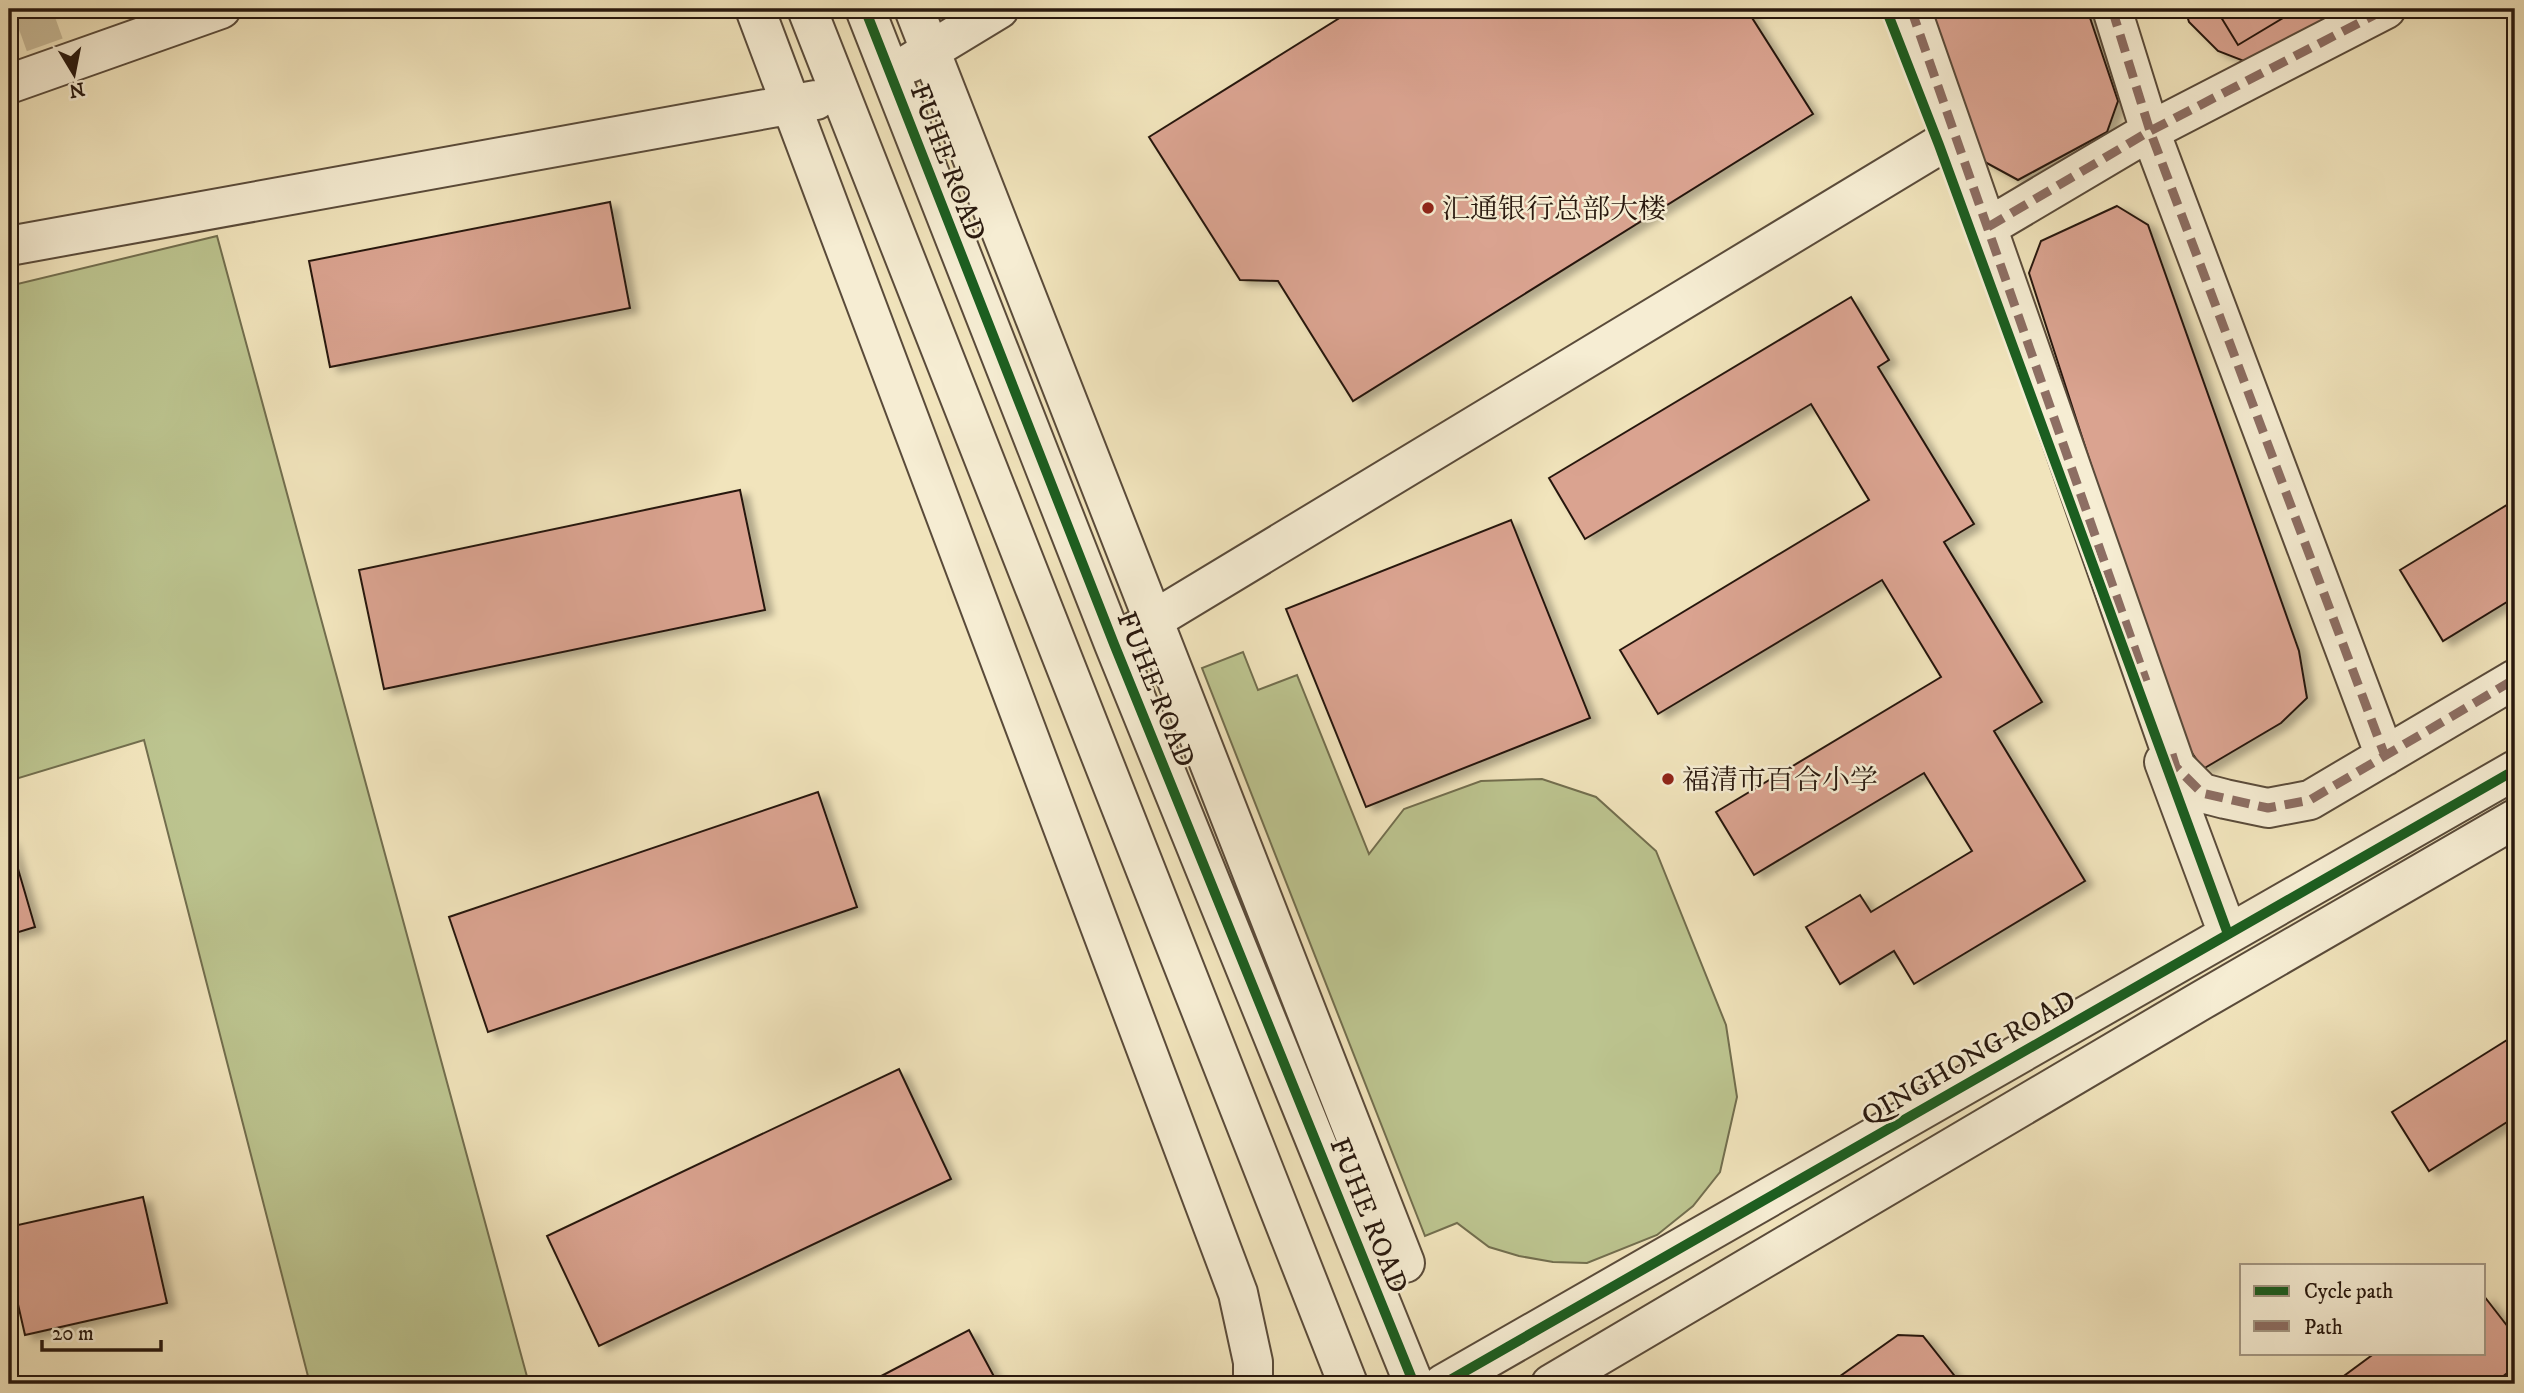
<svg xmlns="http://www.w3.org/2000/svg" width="2524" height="1393" font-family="'IM FELL DW Pica','Noto Serif SC',serif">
  <defs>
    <filter id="shadow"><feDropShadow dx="8" dy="4.5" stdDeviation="3.5" flood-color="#0004"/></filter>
  </defs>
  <rect width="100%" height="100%" fill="#f1e4bc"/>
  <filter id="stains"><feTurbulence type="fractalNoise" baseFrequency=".00286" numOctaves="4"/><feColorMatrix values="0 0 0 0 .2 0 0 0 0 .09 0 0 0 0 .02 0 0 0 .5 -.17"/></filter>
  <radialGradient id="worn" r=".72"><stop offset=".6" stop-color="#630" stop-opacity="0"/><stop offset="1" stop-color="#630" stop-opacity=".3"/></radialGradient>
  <path fill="#bcc48f" stroke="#726e4e" stroke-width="2" d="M217,236L529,1384H310L144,740L9,781V286Z
    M1243,652L1258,690L1297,675L1369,854L1404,809L1481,781L1542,779L1596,797L1656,851L1726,1025L1737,1097L1720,1172L1693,1206L1657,1235L1587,1263L1553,1262L1519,1256L1489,1247L1457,1223L1425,1236L1202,668Z"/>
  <path fill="#daa390" stroke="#28180e" stroke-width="2" filter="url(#shadow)" d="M9,9H50L9,25Z
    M1354,9H1750L1749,13L1813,114L1353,401L1278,281L1240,280L1149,137Z
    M1926,9H2087L2118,101L2107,132L2018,180L1983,161Z
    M2185,9H2393L2267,70L2218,51L2189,22Z
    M2216,9H2298L2238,45Z
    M610,202L630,308L330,367L309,261Z
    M2117,206L2148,225L2299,651L2307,698L2281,723L2203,769L2177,731L2029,273L2041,241Z
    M1851,297L1889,360L1878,367L1974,524L1944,542L2042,702L1994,731L2085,881L1914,984L1894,951L1840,984L1806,927L1860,895L1871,912L1972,851L1924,773L1754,875L1716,812L1941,677L1882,580L1658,714L1620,650L1869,500L1811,404L1585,539L1549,478Z
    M740,490L765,610L384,689L359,570Z
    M2515,500V597L2443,641L2400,570Z
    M1511,520L1590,718L1366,807L1286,609Z
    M818,792L857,907L488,1032L449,917Z
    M9,838L35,927L9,935Z
    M2515,1035V1117L2429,1171L2392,1112Z
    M899,1069L951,1179L599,1346L547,1236Z
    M143,1197L167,1303L25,1335L9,1265V1227Z
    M2484,1296L2515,1336V1367L2493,1384H2299L2341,1378L2375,1353H2484Z
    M969,1330L998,1384H866Z
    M1898,1335L1923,1336L1961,1384H1829Z"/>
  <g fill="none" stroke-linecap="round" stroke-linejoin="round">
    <path stroke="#c9bb99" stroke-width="38" stroke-dasharray="38 19" stroke-linecap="butt" d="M32,9L53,68"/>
    <g stroke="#5a4b3a" stroke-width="42">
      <path id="minor" d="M755,9L1238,1293L1253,1362V1384
        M807,9L1348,1384
        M865,9L1114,644L1414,1384
        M914,9L1405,1263
        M1911,9L2176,767L2202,793L2225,799L2268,808L2310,800L2515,679
        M2112,9L2150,131L2385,756
        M910,63L999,9
        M9,84L221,9
        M1988,227L2150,131L2386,9
        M9,246L816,100
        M1132,633L1939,145
        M2164,762L2228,934
        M1443,1384L2515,770
        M1551,1384L2202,1000L2515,819"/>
    </g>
    <use href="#minor" stroke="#f6edd3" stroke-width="38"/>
    <path stroke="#8d6e63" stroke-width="9" stroke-dasharray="18 9" stroke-linecap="butt" d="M1911,9L2146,681
      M2112,9L2150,131L2385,756
      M1988,227L2150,131L2386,9
      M2172,754L2176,767L2202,793L2268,808L2310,800L2515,679"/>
    <g stroke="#f6edd3" stroke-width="15">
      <path id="cycleway" d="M865,9L1114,644L1414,1384
        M1886,9L1939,145L2228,934
        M1443,1384L2515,770"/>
    </g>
    <use href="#cycleway" stroke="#1b5e20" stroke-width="10"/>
  </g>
  <g fill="#8f2418" stroke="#f6edd3" stroke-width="2.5">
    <circle cx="1428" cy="208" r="7"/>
    <circle cx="1668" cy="779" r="7"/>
  </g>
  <g text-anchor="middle" stroke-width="5" stroke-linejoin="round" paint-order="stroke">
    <g font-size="28" fill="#28180e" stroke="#f6edd3">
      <text transform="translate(949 162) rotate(69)" y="10">FUHE ROAD</text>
      <text transform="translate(1157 689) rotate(68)" y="10">FUHE ROAD</text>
      <text transform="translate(1968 1057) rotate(-30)" y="10">QINGHONG ROAD</text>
      <text transform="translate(1370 1215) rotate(68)" y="10">FUHE ROAD</text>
    </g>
    <g font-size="28" fill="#28180e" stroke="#f6edd3" text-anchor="start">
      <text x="1442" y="218">汇通银行总部大楼</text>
      <text x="1682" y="789">福清市百合小学</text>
    </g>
  </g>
  <rect width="2524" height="1393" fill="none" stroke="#f1e4bc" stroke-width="35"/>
  <rect x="10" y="10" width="2503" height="1372" fill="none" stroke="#28180e" stroke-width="3.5"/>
  <rect x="18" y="18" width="2489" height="1358" fill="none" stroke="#28180e" stroke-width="2"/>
  <rect x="2240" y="1264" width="245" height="91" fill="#f6edd3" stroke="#a49884" stroke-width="2"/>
  <rect x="2254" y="1286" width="35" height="10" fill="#1b5e20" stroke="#a49884" stroke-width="2"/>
  <text x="2304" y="1298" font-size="21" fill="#28180e">Cycle path</text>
  <rect x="2254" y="1321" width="35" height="10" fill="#8d6e63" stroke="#a49884" stroke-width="2"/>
  <text x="2304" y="1334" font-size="21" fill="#28180e">Path</text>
  <g transform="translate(74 74) rotate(170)" stroke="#f6edd3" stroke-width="5" paint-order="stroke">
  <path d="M0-5L12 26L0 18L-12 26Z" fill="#28180e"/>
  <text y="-10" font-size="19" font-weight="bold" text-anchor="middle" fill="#28180e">N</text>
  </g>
  <path d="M42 1340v10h119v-10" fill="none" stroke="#28180e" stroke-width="3.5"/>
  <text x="52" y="1340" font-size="21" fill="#28180e" stroke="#f6edd3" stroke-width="5" paint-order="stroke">20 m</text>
  <rect width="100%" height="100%" filter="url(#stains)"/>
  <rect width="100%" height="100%" fill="url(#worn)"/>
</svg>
